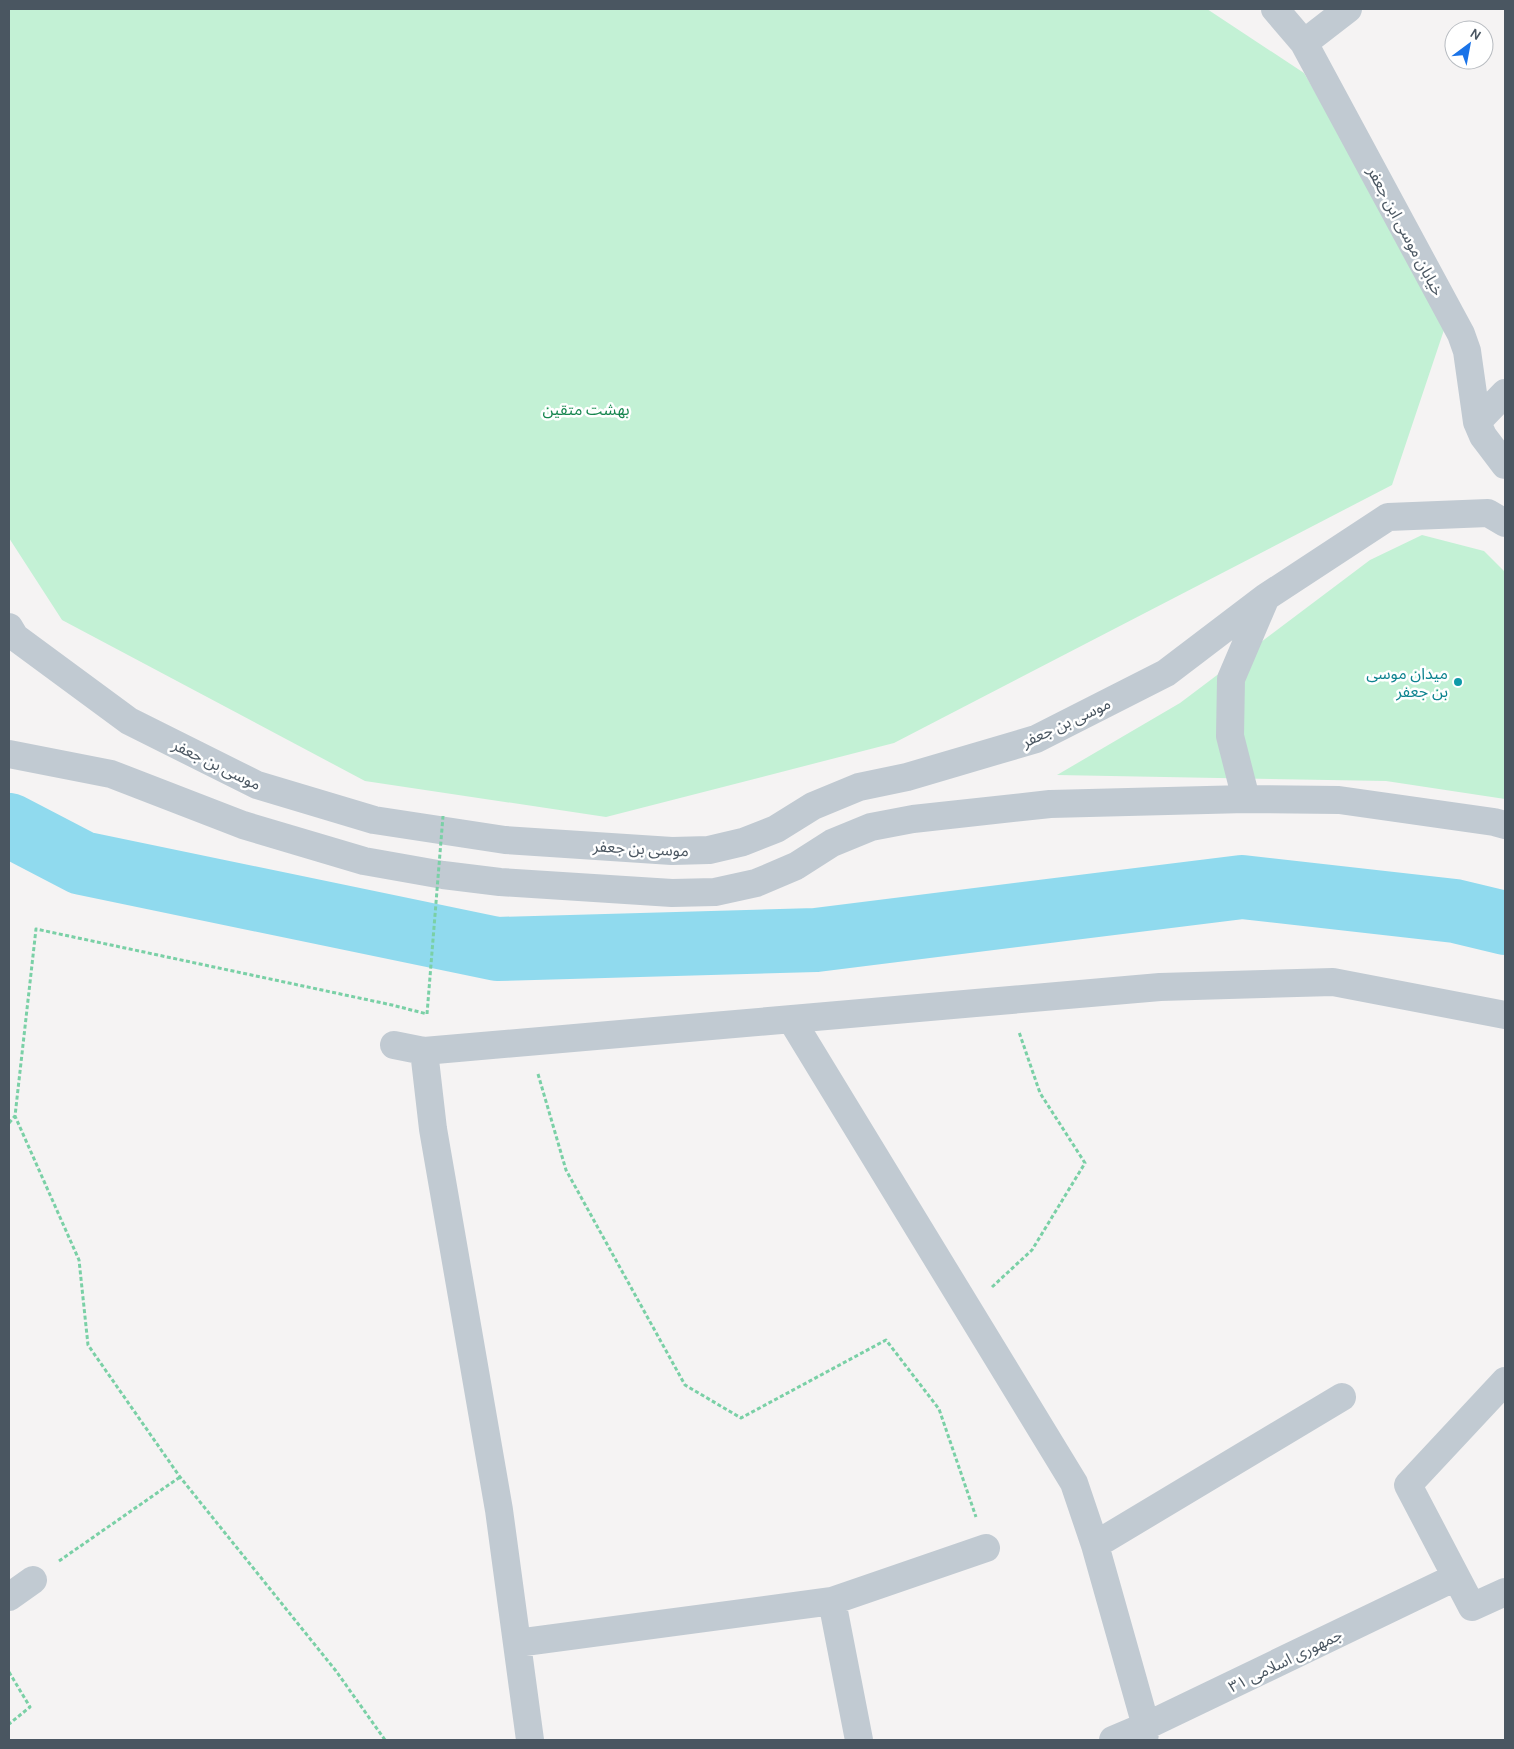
<svg xmlns="http://www.w3.org/2000/svg" width="1514" height="1749" font-family="Karla,'Noto Sans Arabic',sans-serif">
  <rect width="100%" height="100%" fill="#f5f3f3"/>
  <path fill="#c3f1d5" d="M9,9H1207L1304,73L1448,318L1392,485L894,743L606,817L365,781L62,620L9,538Z
    M1422,535L1484,551L1505,572V799L1386,781L1057,775L1180,703L1370,560Z"/>
  <g fill="none" stroke-linecap="round" stroke-linejoin="round">
    <path stroke="#90daee" stroke-width="64" d="M9,825L82,863L497,949L816,940L1242,887L1455,911L1505,923"/>
    <path stroke="#7ad0a6" stroke-width="3" stroke-dasharray="4 2.5" stroke-linecap="butt" d="M538,1074L566,1170L685,1385L741,1418L886,1340L939,1409L976,1517
      M9,1123L15,1116
      M992,1287L1032,1250L1085,1163L1040,1093L1019,1032
      M59,1561L180,1477
      M9,1672L30,1707L9,1724
      M385,1740L336,1671L180,1477L88,1345L79,1260L15,1116L36,929L392,1005L427,1014"/>
    <path stroke="#c1cad2" stroke-width="28" d="M1275,9L1304,43L1461,334L1467,351L1477,422L1483,436L1505,465
      M1304,43L1348,9
      M1477,422L1505,393
      M1505,523L1488,513L1388,517L1266,597L1231,679L1230,736L1246,799L1339,800L1494,822L1505,825
      M9,627L15,637L129,721L257,785L374,820L505,840L672,851L709,850L743,842L776,829L813,806L859,787L907,777L1036,739L1166,673L1266,597
      M9,754L111,774L243,825L364,861L443,875L500,882L672,893L715,892L756,883L796,866L832,843L871,827L913,819L1050,804L1246,799
      M791,1019L1074,1483L1095,1545L1146,1726L1144,1740
      M394,1045L424,1051L433,1129L499,1510L530,1740
      M424,1051L1160,987L1333,982L1505,1015
      M1505,1381L1408,1485L1472,1607L1505,1592
      M1095,1545L1342,1397
      M9,1597L33,1580
      M832,1601L859,1740
      M517,1643L832,1601L986,1548
      M1113,1740L1146,1726L1456,1577"/>
    <path stroke="#7ad0a6" stroke-width="3" stroke-dasharray="4 2.5" stroke-linecap="butt" d="M427,1014L443,816"/>
  </g>
  <circle fill="#0f9aa8" stroke="#fff" stroke-width="2" cx="1458" cy="682" r="5"/>
  <g text-anchor="middle" stroke-width="5" stroke-linejoin="round" paint-order="stroke">
    <g font-size="16" fill="#4a5661" stroke="#fff">
      <text transform="translate(1406 231) rotate(62)" y="6">خیابان موسی ابن جعفر</text>
      <text transform="translate(1066 722) rotate(-25)" y="6">موسی بن جعفر</text>
      <text transform="translate(217 764) rotate(26)" y="6">موسی بن جعفر</text>
      <text transform="translate(641 848) rotate(3)" y="6">موسی بن جعفر</text>
      <text transform="translate(1285 1660) rotate(-26)" y="6">جمهوری اسلامی ۳۱</text>
    </g>
    <g font-size="16" fill="#17864f" stroke="#fff">
      <text x="586" y="415">بهشت متقین</text>
    </g>
    <g font-size="16" fill="#0d838f" stroke="#fff" text-anchor="end">
      <text x="1448" y="679">میدان موسی<tspan x="1448" dy="18">بن جعفر</tspan></text>
    </g>
  </g>
  <rect width="1514" height="1749" fill="none" stroke="#4a5661" stroke-width="20"/>
  <g transform="translate(1469 45) rotate(32)"><circle r="24" fill="#ffffff" stroke="#b7bbc0"/>
  <path d="M0-4L9 19L0 12L-9 19Z" fill="#1a73e8"/>
  <text y="-8" font-size="14" font-weight="bold" text-anchor="middle" fill="#4a5661">N</text>
  </g>
</svg>
